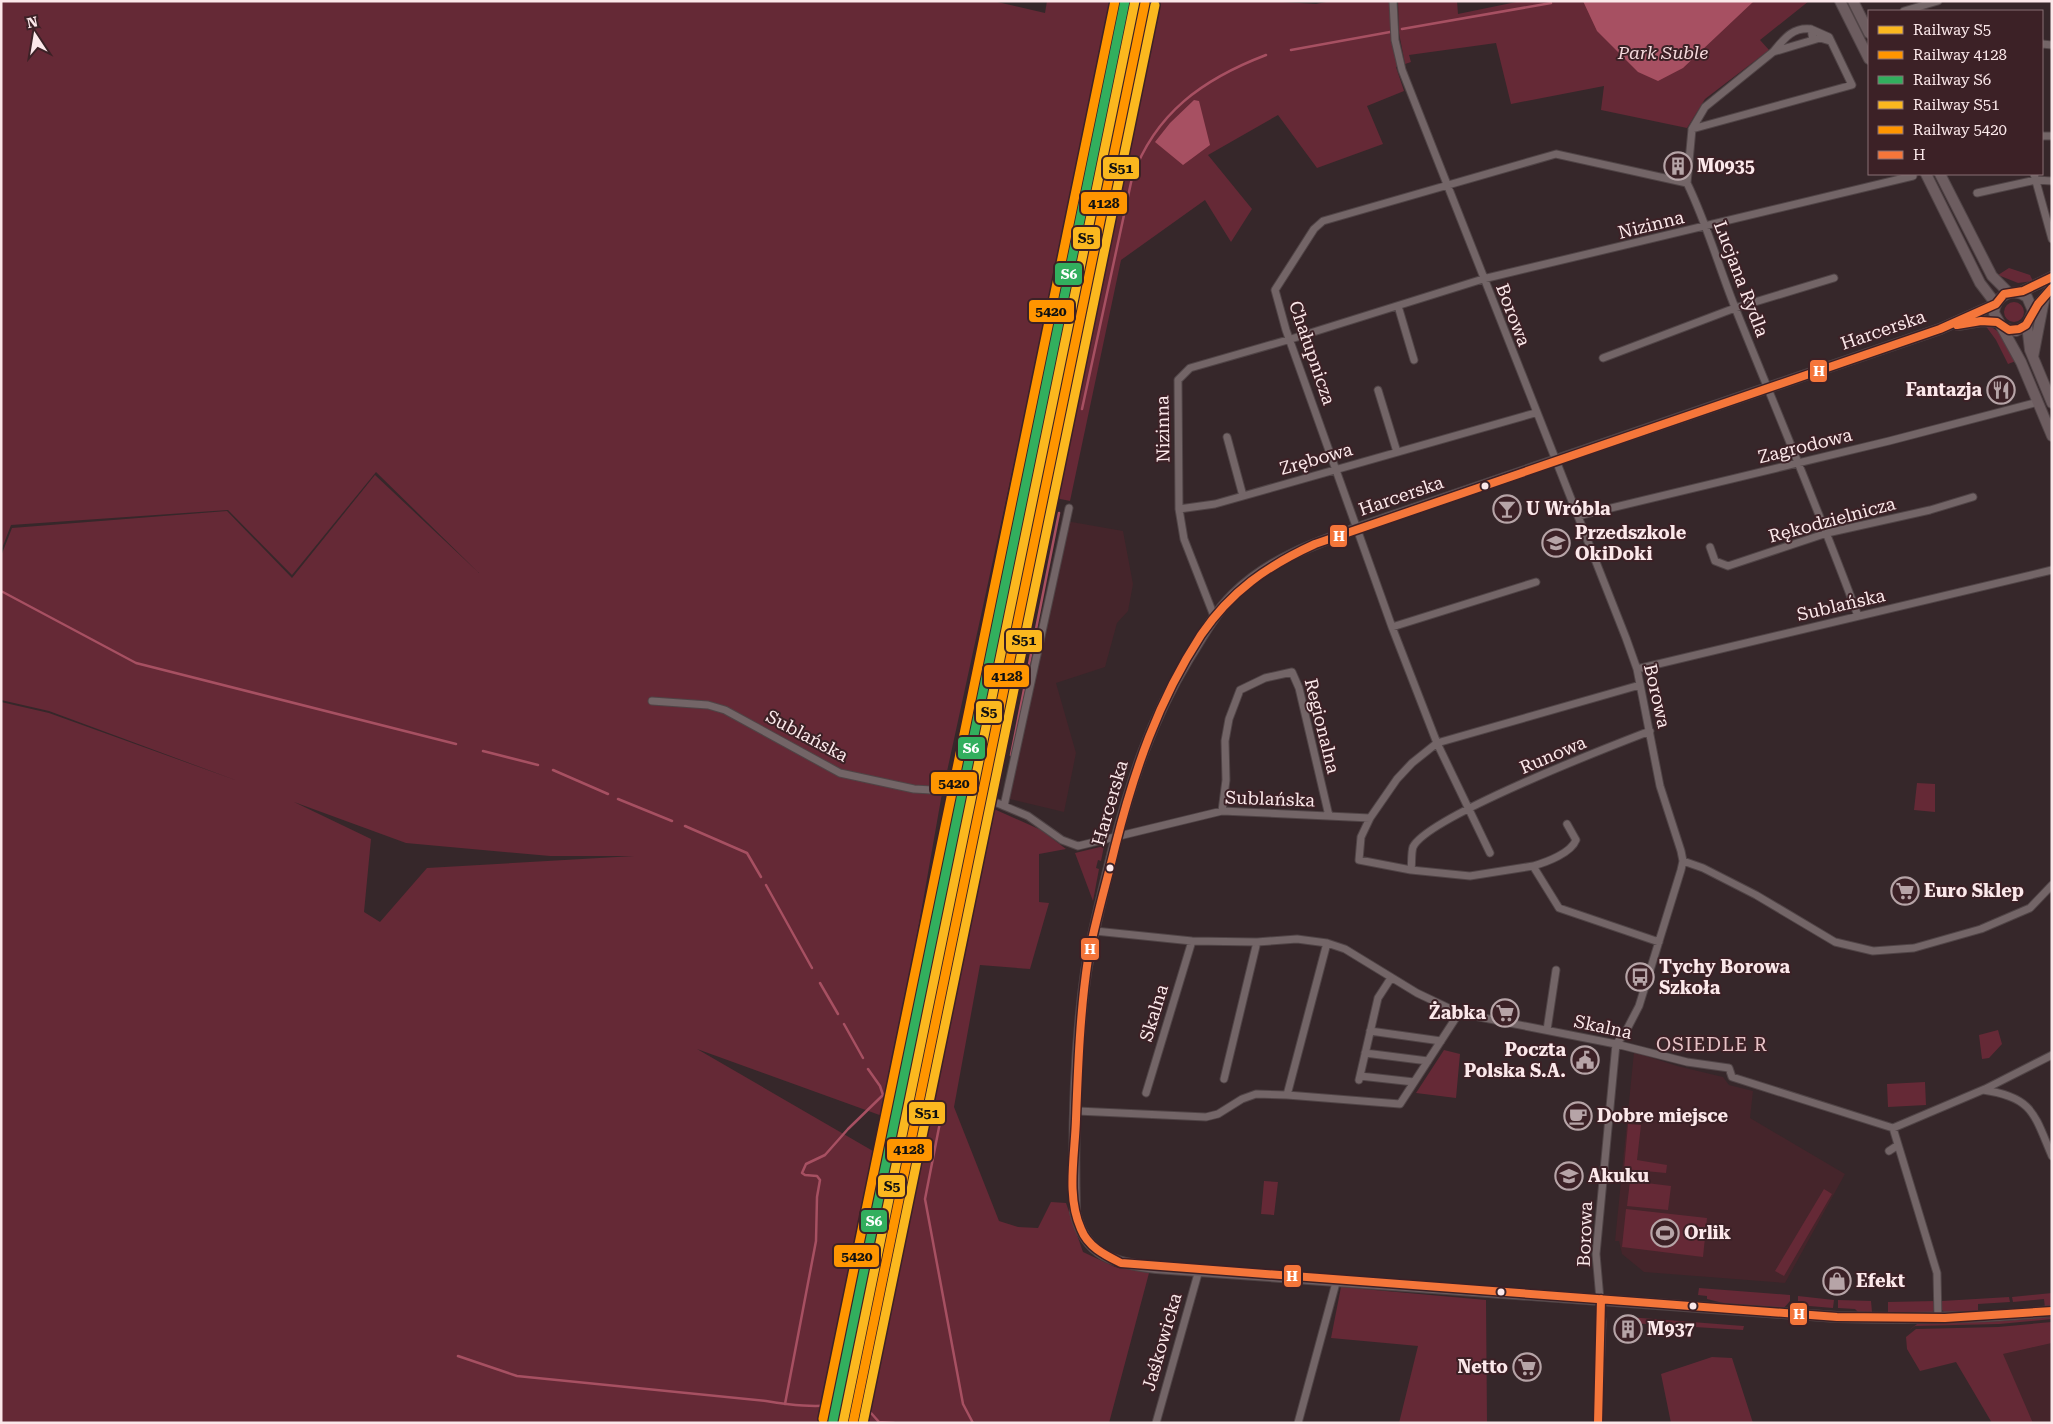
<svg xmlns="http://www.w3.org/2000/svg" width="2053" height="1424" font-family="'Roboto Serif',serif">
  <rect width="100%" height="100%" fill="#36272a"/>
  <path fill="#45252b" d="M1066,521L1123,531L1133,584L1128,611L1117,623L1105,667L1056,683L1076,753L1064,812L1006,798Z
    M1634,1052L1677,1066L1723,1077L1729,1085L1753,1091L1750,1118L1845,1174L1785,1283L1644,1272L1622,1254L1619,1241H1615Z
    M2052,1343V1423H2033L2002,1354Z"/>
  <path fill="#652936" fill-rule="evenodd" d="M1,1H993L1045,13L1047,1H1124L1118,28L1109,27L941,799L885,1117L697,1049L885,1158L895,1161L840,1423H1V702L49,713L238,781L49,711L1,700V556L12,528L227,511L292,578L375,475L479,573L376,472L292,575L228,510L11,525L1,551ZM294,802L406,843L550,856H634L427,868L380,922L364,912L371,839Z
    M1148,1H1265L1316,4L1331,1H1390L1393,46L1398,66L1396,67L1404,91L1367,106L1383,144L1317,168L1278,115L1208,155L1252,209L1231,242L1205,200L1121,260L1070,501L1046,496Z
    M1398,1H1457L1458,14L1521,1H1809L1760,40L1769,50L1705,99L1687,128L1601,110L1604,86L1511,104L1496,43L1409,55L1411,62L1405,64L1399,33Z
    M2009,268L2030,275L2033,281L2018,283L1998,275Z
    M2004 312a10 10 0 1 1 20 0a10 10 0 1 1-20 0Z
    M1985,325C2002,328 2008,347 2016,361L2008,364L1996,340Z
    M1917,783L1935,784V812L1914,810Z
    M985,805L1041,830L1066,849L1039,854V902L1049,903L1030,969L980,965L954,1107L999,1221L1018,1227L1038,1228L1051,1202L1066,1203L1083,1252L1115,1267L1149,1273L1109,1423H859L870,1353Z
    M1104,846L1101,861L1098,860L1096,868L1099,869L1093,901L1075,853Z
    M1998,1030L2002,1044L1989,1058L1982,1059L1979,1035Z
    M1444,1050L1460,1054L1456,1098L1416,1093Z
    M1925,1082L1926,1105L1888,1107L1887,1084Z
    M1628,1124L1641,1125L1637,1160L1667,1165L1666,1173L1624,1169Z
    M1264,1181L1278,1182L1274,1215L1261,1214Z
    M1630,1181L1671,1186L1668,1210L1627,1206Z
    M1824,1189L1832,1194L1784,1276L1775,1271Z
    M1626,1209L1707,1218L1703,1257L1622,1247Z
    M1341,1287L1486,1300L1487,1423H1399L1418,1346L1331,1338Z
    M1699,1288L1790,1295V1301L1784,1308L1727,1304L1707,1299V1296L1698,1295Z
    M2052,1293V1307L2045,1308L2044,1299L2013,1302L2012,1297Z
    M1798,1296L1834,1300L1833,1308L1809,1306L1802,1309L1798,1304Z
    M2009,1297L2010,1302L1978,1304V1313H1945L1942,1310V1301Z
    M1838,1300L1871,1301L1872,1312L1859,1313L1855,1309L1838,1308Z
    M1935,1301V1309L1931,1314H1888V1302Z
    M1628,1317L1743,1326H1744L1743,1330L1630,1323L1627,1319Z
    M2052,1317V1319L1999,1324L1915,1326L1907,1332L1917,1324L2001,1321Z
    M2052,1322V1343L2003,1354L2033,1423H1992L1956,1362L1920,1371L1907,1349L1906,1337L1916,1329L1998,1327Z
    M1712,1357L1732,1358L1753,1423H1671L1661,1374Z"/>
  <path fill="#a75062" d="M1583,1H1754L1683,68L1658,81L1638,72L1597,31Z
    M1194,100L1199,101L1210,145L1183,165L1155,142L1170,123Z"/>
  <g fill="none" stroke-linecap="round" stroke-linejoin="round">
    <path stroke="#a75062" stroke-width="2.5" d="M1402,29L1551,3
      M1291,50L1390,32
      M1082,409L1132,178C1155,113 1203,79 1266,55
      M1,591L136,663L456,744
      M483,751L538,765
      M1011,755L1059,513
      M553,770L608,794
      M618,799L672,821
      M685,826L747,853L761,877
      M766,885L812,968
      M820,983L838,1014
      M844,1024L863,1058
      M943,1107L925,1199L963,1404L973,1423
      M458,1356L517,1376L766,1401C791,1405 815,1408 841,1404
      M785,1404L816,1241L817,1197L820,1180L817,1176L805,1175L802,1173L806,1164L825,1155L848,1129L883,1095L880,1086L868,1069
      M858,1407L871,1413L879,1422L894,1423"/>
    <g stroke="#504446" stroke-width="9">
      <path id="street" d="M1393,1L1395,40L1402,70L1626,638L1637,669L1660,786L1681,851L1683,861L1681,870L1639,1006L1625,1033L1616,1044L1596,1254L1602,1322L1598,1423
        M1904,11L1938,1
        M2042,44L2052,45
        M1773,52C1784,39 1792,27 1811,29
        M1692,129L1705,107L1773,52L1820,38L1830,41
        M2042,136H2052
        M2034,174L2052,239
        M1687,183L1692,129L1852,85L1829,37L1811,29L1813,40
        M1977,193L2036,180L2052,181
        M1398,306L1414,360
        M1603,358L1735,308L1834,278
        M1378,390L1397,452
        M1227,437L1243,496
        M1179,509L1215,504L1535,413
        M1578,516L1889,441L2038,402
        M1710,547L1715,561L1728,566L1827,533L1930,510L1973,497
        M1214,616L1184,539L1179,509L1178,380L1190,368L1291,339L1483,279L1913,176
        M1392,627L1536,582
        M1637,669L2052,570
        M652,701L708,705L725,710L840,773L914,789L950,791L978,795L1028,816L1062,840L1078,846L1222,811L1370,818L1397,779L1412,763L1437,743L1640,685
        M1004,806L1069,508
        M1222,811L1226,780L1225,741L1229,719L1240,690L1265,678L1292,672L1299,688L1329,816
        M1370,818L1361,837L1359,860L1411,870L1470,876L1533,866L1559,908L1659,942
        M1490,853L1437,743L1392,627L1286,330L1275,290L1314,229L1323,221L1556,154L1687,183C1707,224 1719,268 1736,310C1777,412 1820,513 1858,616
        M1683,861L1703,868L1756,895L1835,942L1873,951L1914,948L1981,929L2030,908L2052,885
        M1533,866C1547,862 1571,853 1576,840L1567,824
        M1411,870C1412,864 1411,853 1413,847C1427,817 1611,746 1650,731
        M1095,931L1192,941L1257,942L1297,939L1327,943L1345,949L1417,993L1459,1013L1616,1044L1687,1062L1729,1068L1732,1077L1893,1128L1985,1089L2052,1055
        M1547,1030L1556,970
        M1370,1031L1441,1041
        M1365,1053L1428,1061
        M1360,1076L1414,1082
        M1224,1079L1257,942
        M1359,1080L1378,998L1391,978
        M1983,1090C2033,1097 2034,1114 2052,1156
        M1146,1093L1192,941
        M1287,1095L1327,943
        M1077,1111L1206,1117L1218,1114L1242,1099L1256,1094L1287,1095L1400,1104L1459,1013
        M1893,1128L1937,1273L1938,1319
        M1889,1151L1898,1145
        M1156,1423L1199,1270
        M1298,1423L1337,1279"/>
    </g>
    <g stroke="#504446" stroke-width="12">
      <path id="secondary" d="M1840,1L1869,59
        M1853,1L1869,33
        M1926,174L1980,283L1996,304
        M1940,174L1992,276L2009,293
        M2019,293L2052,277
        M1996,304L1940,329L1387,518C1332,538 1275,553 1233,595C1214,614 1202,637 1188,659C1151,720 1132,779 1114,847C1104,888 1093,930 1086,972C1075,1050 1073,1134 1075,1212C1085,1257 1115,1263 1156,1268L1837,1317C1909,1319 1980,1319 2052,1311
        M2033,311L2027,297C2013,287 1995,295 1994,313L2021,362L2052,436
        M1958,325L1981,321L1997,322
        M2027,325L2030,350L2052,403
        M2003,328L2016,331L2027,325L2033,311L2052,288
        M2033,357L2044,300"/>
    </g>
    <use href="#street" stroke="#736567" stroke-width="7"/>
    <use href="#secondary" stroke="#6d5d60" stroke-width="10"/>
    <g stroke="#3c2126" stroke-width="11">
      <path id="bus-1" d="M2052,277L2023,291L2004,294L1996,304L1940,329L1315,544C1267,566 1231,591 1201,635C1158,701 1134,771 1115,847C1106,885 1095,921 1088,959C1080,1012 1078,1066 1076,1119C1075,1155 1066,1196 1081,1229C1088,1247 1105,1255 1121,1263L1837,1317L1945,1318L2052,1311
        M1957,325L1981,321L1997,322L2009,330L2019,329L2026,325L2038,304L2052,288
        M1598,1423L1601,1299"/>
    </g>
    <use href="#bus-1" stroke="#f5763a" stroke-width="8"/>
    <g stroke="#3c2126" stroke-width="12">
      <path id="rail-1" d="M843,1423L1135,1"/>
    </g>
    <g stroke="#3c2126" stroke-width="12">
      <path id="rail-2" d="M853,1423L1145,3"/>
    </g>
    <g stroke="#3c2126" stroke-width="12">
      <path id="rail-3" d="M833,1421L1125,1"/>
    </g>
    <g stroke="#3c2126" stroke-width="12">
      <path id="rail-4" d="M863,1423L1155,5"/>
    </g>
    <g stroke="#3c2126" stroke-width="12">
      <path id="rail-5" d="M823,1419L1115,1"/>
    </g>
    <use href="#rail-1" stroke="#fbb81f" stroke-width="9"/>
    <use href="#rail-2" stroke="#ff9500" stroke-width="9"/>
    <use href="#rail-3" stroke="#32af5e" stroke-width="9"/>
    <use href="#rail-4" stroke="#fbb81f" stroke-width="9"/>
    <use href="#rail-5" stroke="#ff9500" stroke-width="9"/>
  </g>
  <defs>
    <g id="building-ring" transform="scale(1.4375)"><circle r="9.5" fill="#3c2126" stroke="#b6a4a7" stroke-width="1.5"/><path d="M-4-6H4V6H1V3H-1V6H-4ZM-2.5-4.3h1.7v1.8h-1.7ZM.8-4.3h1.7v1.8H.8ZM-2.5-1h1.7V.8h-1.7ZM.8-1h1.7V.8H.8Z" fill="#b6a4a7"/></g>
    <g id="restaurant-ring" transform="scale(1.4375)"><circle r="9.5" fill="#3c2126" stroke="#b6a4a7" stroke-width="1.5"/><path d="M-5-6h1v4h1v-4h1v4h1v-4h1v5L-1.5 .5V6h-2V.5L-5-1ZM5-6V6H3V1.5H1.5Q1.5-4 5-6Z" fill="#b6a4a7"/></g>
    <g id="bar-ring" transform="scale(1.4375)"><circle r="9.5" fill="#3c2126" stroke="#b6a4a7" stroke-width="1.5"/><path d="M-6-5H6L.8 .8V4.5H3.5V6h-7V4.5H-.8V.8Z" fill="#b6a4a7"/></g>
    <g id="school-ring" transform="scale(1.4375)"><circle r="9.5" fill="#3c2126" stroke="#b6a4a7" stroke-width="1.5"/><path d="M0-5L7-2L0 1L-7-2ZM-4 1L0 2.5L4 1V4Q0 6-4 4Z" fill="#b6a4a7"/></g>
    <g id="supermarket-ring" transform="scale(1.4375)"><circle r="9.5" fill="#3c2126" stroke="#b6a4a7" stroke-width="1.5"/><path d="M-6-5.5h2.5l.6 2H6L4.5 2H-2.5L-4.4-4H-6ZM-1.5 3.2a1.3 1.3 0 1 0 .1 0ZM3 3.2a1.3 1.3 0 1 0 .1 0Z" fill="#b6a4a7"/></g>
    <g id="bus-ring" transform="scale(1.4375)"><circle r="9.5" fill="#3c2126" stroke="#b6a4a7" stroke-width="1.5"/><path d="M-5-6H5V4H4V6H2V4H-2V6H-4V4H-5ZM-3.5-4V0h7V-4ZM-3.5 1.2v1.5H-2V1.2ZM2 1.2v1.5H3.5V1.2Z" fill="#b6a4a7"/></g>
    <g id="civic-ring" transform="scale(1.4375)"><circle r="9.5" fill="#3c2126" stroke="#b6a4a7" stroke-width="1.5"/><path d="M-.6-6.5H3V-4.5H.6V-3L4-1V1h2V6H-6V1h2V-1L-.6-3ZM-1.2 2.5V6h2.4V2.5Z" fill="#b6a4a7"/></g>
    <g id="cafe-ring" transform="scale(1.4375)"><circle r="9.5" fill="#3c2126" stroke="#b6a4a7" stroke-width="1.5"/><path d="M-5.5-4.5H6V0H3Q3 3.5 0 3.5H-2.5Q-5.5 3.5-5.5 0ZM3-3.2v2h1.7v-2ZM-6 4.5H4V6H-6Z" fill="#b6a4a7"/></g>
    <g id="stadium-ring" transform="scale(1.4375)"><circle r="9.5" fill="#3c2126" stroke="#b6a4a7" stroke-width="1.5"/><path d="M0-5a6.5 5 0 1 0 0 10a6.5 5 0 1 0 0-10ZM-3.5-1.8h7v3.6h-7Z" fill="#b6a4a7"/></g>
    <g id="shop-ring" transform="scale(1.4375)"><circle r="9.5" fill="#3c2126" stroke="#b6a4a7" stroke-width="1.5"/><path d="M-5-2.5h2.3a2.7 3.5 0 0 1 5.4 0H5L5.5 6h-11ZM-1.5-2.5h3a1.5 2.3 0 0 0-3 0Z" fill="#b6a4a7"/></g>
  </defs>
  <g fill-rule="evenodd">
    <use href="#building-ring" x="1678" y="166"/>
    <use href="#restaurant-ring" x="2001" y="390"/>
    <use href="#bar-ring" x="1507" y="509"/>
    <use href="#school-ring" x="1556" y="543"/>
    <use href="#supermarket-ring" x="1905" y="891"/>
    <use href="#bus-ring" x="1640" y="977"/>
    <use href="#supermarket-ring" x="1505" y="1013"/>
    <use href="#civic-ring" x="1585" y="1060"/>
    <use href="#cafe-ring" x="1578" y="1116"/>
    <use href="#school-ring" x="1569" y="1176"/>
    <use href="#stadium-ring" x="1665" y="1233"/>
    <use href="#shop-ring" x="1837" y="1281"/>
    <use href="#building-ring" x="1628" y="1329"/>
    <use href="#supermarket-ring" x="1527" y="1367"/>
  </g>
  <g fill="#fbe8ea" stroke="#3c2126" stroke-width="2">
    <circle cx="1485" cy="486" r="4.5"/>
    <circle cx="1110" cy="868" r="4.5"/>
    <circle cx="1501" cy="1292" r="4.5"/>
    <circle cx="1693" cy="1306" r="4.5"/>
  </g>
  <g text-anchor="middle" stroke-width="4" stroke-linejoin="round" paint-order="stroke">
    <g font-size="18" font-style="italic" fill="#f4d9dc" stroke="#3c2126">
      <text x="1663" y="59">Park Suble</text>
    </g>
    <g font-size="18" font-weight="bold" fill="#fbe8ea" stroke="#3c2126" text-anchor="start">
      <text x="1697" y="172">M0935</text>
      <text x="1982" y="396" text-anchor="end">Fantazja</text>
      <text x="1526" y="515">U Wróbla</text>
      <text x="1575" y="539">Przedszkole<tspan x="1575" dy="21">OkiDoki</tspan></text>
      <text x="1924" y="897">Euro Sklep</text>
      <text x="1659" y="973">Tychy Borowa<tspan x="1659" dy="21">Szkoła</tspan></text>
      <text x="1486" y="1019" text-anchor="end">Żabka</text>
      <text x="1566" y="1056" text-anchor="end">Poczta<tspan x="1566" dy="21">Polska S.A.</tspan></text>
      <text x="1597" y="1122">Dobre miejsce</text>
      <text x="1588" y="1182">Akuku</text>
      <text x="1684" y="1239">Orlik</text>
      <text x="1856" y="1287">Efekt</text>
      <text x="1647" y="1335">M937</text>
      <text x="1508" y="1373" text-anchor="end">Netto</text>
    </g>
    <g font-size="18" fill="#fbe8ea" stroke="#3c2126">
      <text transform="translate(1651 225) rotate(-14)" y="6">Nizinna</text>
      <text transform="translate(1741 279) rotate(69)" y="6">Lucjana Rydla</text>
      <text transform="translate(1513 315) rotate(69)" y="6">Borowa</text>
      <text transform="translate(1883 330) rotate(-19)" y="6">Harcerska</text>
      <text transform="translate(1312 353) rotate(71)" y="6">Chałupnicza</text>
      <text transform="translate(1163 429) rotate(-91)" y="6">Nizinna</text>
      <text transform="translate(1805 446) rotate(-14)" y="6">Zagrodowa</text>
      <text transform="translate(1316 459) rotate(-16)" y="6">Zrębowa</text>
      <text transform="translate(1401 496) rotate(-19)" y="6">Harcerska</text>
      <text transform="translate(1832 520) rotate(-15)" y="6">Rękodzielnicza</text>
      <text transform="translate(1841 605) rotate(-13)" y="6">Sublańska</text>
      <text transform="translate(1657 696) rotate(77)" y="6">Borowa</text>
      <text transform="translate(1322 726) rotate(76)" y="6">Regionalna</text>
      <text transform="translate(807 736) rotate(28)" y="6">Sublańska</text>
      <text transform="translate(1553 755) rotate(-23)" y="6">Runowa</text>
      <text transform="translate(1270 799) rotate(2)" y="6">Sublańska</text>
      <text transform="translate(1110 803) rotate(-74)" y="6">Harcerska</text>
      <text transform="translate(1154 1013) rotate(-73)" y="6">Skalna</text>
      <text transform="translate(1603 1027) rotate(12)" y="6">Skalna</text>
      <text transform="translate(1585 1234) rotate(-88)" y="6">Borowa</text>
      <text transform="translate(1162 1342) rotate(-74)" y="6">Jaśkowicka</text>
    </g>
    <g font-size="19" letter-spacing="1" fill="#e7c3c7" stroke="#3c2126">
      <text x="1712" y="1051">OSIEDLE R</text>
    </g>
  </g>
  <g stroke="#3c2126" stroke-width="2">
    <rect x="1102" y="156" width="38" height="24" rx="5" fill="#fbb81f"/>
    <rect x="1080" y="191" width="48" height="24" rx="5" fill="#ff9500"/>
    <rect x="1072" y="226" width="29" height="24" rx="5" fill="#fbb81f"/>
    <rect x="1054" y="262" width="29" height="24" rx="5" fill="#32af5e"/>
    <rect x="1028" y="299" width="47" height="24" rx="5" fill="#ff9500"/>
    <rect x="1809" y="359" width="19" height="24" rx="5" fill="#f5763a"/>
    <rect x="1329" y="524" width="19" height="24" rx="5" fill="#f5763a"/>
    <rect x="1005" y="629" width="38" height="24" rx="5" fill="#fbb81f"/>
    <rect x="983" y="664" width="47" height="24" rx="5" fill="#ff9500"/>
    <rect x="975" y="700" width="28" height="24" rx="5" fill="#fbb81f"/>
    <rect x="957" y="736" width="29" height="24" rx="5" fill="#32af5e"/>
    <rect x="930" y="771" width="48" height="24" rx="5" fill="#ff9500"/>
    <rect x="1080" y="937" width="20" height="24" rx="5" fill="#f5763a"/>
    <rect x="908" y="1101" width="38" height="24" rx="5" fill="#fbb81f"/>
    <rect x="886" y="1138" width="47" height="24" rx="5" fill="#ff9500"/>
    <rect x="877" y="1174" width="29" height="24" rx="5" fill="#fbb81f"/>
    <rect x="860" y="1209" width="28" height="24" rx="5" fill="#32af5e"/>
    <rect x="833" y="1244" width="47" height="24" rx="5" fill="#ff9500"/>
    <rect x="1283" y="1264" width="19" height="24" rx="5" fill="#f5763a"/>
    <rect x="1789" y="1302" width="19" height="24" rx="5" fill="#f5763a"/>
  </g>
  <g font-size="14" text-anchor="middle" font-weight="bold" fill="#fff">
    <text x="1069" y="279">S6</text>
    <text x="1819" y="376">H</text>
    <text x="1339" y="541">H</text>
    <text x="971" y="753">S6</text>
    <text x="1090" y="954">H</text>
    <text x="874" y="1226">S6</text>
    <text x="1292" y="1281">H</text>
    <text x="1799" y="1319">H</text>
  </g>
  <g font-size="14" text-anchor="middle" font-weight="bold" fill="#111">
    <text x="1121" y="173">S51</text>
    <text x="1104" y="208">4128</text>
    <text x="1086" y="243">S5</text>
    <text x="1051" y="316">5420</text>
    <text x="1024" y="645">S51</text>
    <text x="1007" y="681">4128</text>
    <text x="989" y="717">S5</text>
    <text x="954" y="788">5420</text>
    <text x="927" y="1118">S51</text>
    <text x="909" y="1154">4128</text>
    <text x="892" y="1191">S5</text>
    <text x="857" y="1261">5420</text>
  </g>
  <rect width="2053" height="1424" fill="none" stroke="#fbe8ea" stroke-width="5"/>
  <rect x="1868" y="10" width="175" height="165" fill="#3c2126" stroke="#887174"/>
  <rect x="1878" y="26" width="25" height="8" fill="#fbb81f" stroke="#887174"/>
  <text x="1913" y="35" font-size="15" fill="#fbe8ea">Railway S5</text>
  <rect x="1878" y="51" width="25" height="8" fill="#ff9500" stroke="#887174"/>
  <text x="1913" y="60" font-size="15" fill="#fbe8ea">Railway 4128</text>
  <rect x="1878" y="76" width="25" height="8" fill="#32af5e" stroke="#887174"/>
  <text x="1913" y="85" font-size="15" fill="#fbe8ea">Railway S6</text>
  <rect x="1878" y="101" width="25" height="8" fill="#fbb81f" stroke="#887174"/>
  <text x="1913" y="110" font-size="15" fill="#fbe8ea">Railway S51</text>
  <rect x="1878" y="126" width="25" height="8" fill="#ff9500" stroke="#887174"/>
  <text x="1913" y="135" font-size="15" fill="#fbe8ea">Railway 5420</text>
  <rect x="1878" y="151" width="25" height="8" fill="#f5763a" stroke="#887174"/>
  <text x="1913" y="160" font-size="15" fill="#fbe8ea">H</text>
  <g transform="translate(35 35) rotate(348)" stroke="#3c2126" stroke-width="4" paint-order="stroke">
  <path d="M0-4L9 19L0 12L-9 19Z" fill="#fbe8ea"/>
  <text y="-8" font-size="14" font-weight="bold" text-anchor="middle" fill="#fbe8ea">N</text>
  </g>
</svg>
